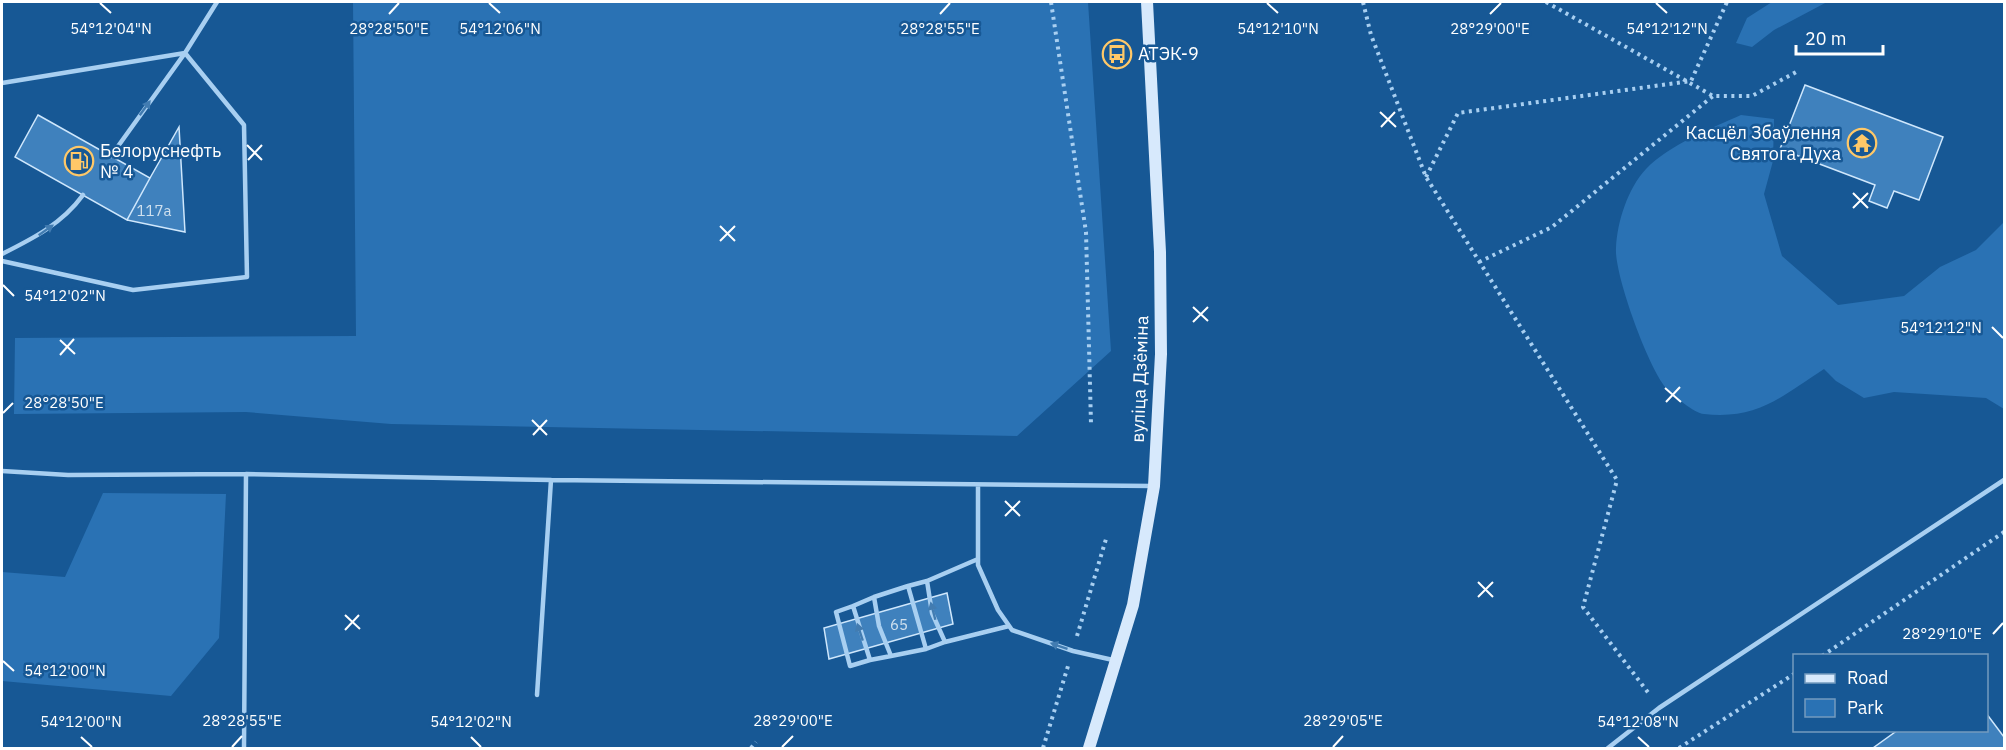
<svg xmlns="http://www.w3.org/2000/svg" width="2006" height="750" font-family="'IBM Plex Sans',sans-serif">
  <rect width="100%" height="100%" fill="#175895"/>
  <path fill="#2a72b4" d="M353,2H1088L1111,351L1017,436L391,424L246,412L14,414L15,338L356,336Z
    M1772,2H1827L1774,30L1752,47L1736,43L1747,18Z
    M1741,115L1774,119L1773,161L1764,194L1782,256L1838,305L1904,296L1940,267L1976,250L2004,222V409L1986,398L1894,392L1864,398L1836,381L1824,369C1782,396 1758,420 1704,414C1694,413 1674,396 1667,389C1649,370 1614,274 1616,248C1617,222 1628,188 1646,169C1669,145 1712,128 1741,115Z
    M103,493L226,494L219,638L171,696L2,681V572L65,577Z"/>
  <path fill="#3f81bd" stroke="#cfe7fc" stroke-width="1.5" d="M1805,85L1943,137L1919,200L1894,191L1887,208L1869,201L1875,185L1780,149Z
    M38,115L150,178L127,220L15,157Z
    M179,127L185,232L127,220L150,178Z
    M947,593L953,624L829,659L824,628Z
    M1986,713L2004,737V748H1873L1898,730H1986Z"/>
  <g fill="none" stroke-linecap="round" stroke-linejoin="round">
    <path stroke="#a8cff1" stroke-width="4" stroke-dasharray="3 4.5" stroke-linecap="butt" d="M1051,2L1086,232L1091,424
      M1363,2L1371,35L1426,177L1617,480L1583,607L1650,695
      M1546,2L1713,96H1752L1798,71
      M1117,54L1131,52
      M1426,177L1458,113L1691,81L1727,2
      M1479,262L1552,227L1713,96
      M1077,636L1106,539
      M1822,656L2004,532
      M751,748L756,742
      M1043,748L1068,666
      M1679,748L1794,674"/>
    <path stroke="#a8cff1" stroke-width="4.5" d="M2,83L185,53L244,125L247,277L133,290L2,261
      M111,156L185,53L217,2
      M2,254C32,239 62,224 83,195
      M2,471L68,475L246,474L551,480
      M978,485V565L998,610L1012,630L1073,651L1113,660
      M978,559L927,581L932,613L945,642L1009,626
      M927,581L908,586L926,649L945,642
      M908,586L874,597L879,626L891,656L926,649
      M874,597L853,606L870,660L891,656
      M853,606L836,612L850,666L870,660
      M537,695L551,480L1152,486
      M244,748L246,474
      M1608,748L1659,708L2004,480"/>
    <path stroke="#d7e9fc" stroke-width="12" d="M1089,748L1133,605L1154,486L1161,354L1160,252L1147,2"/>
  </g>
  <defs><path id="oneway-solid" d="M-6-.8H1V-3.2L6.5 0L1 3.2V.8H-6Z" transform="scale(1.5)"/></defs>
  <g fill="#427cb1">
    <use href="#oneway-solid" transform="translate(145 108) rotate(-54)"/>
    <use href="#oneway-solid" transform="translate(46 230) rotate(-35)"/>
    <use href="#oneway-solid" transform="translate(933 611) rotate(-105)"/>
    <use href="#oneway-solid" transform="translate(860 632) rotate(-108)"/>
    <use href="#oneway-solid" transform="translate(1059 646) rotate(-161)"/>
  </g>
  <path fill="none" stroke="#fff" stroke-width="2" d="M100,3L111,13M489,3L500,13M1267,3L1278,13M1656,3L1667,13M389,14L399,3M940,14L950,3M1490,14L1501,3M1380,112L1396,127M1381,127L1395,112M247,145L262,160M248,160L262,145M1853,193L1868,208M1853,208L1868,193M720,226L735,241M720,241L735,226M3,285L14,296M1193,307L1208,321M1193,322L1208,307M1992,327L2003,338M60,340L75,354M60,355L74,339M1665,388L1681,402M1666,402L1680,387M3,413L13,403M532,420L547,435M533,435L547,420M1005,501L1020,516M1005,516L1020,501M1478,582L1493,597M1478,597L1493,582M345,615L360,629M345,630L359,615M1993,634L2003,623M3,661L14,671M81,737L92,747M471,737L481,747M1638,737L1649,747M232,747L242,736M782,747L793,736M1333,747L1343,736"/>
  <defs>
    <g id="bus-ring" transform="scale(1.5)"><circle r="9.5" fill="#175895" stroke="#ffc868" stroke-width="1.5"/><path d="M-5-6H5V4H4V6H2V4H-2V6H-4V4H-5ZM-3.5-4V0h7V-4ZM-3.5 1.2v1.5H-2V1.2ZM2 1.2v1.5H3.5V1.2Z" fill="#ffc868"/></g>
    <g id="temple-ring" transform="scale(1.5)"><circle r="9.5" fill="#175895" stroke="#ffc868" stroke-width="1.5"/><path d="M0-6L5-2H3V0L6.5 2.5H4V6H1.5V3h-3V6H-4V2.5H-6.5L-3 0V-2H-5Z" fill="#ffc868"/></g>
    <g id="fuel-ring" transform="scale(1.5)"><circle r="9.5" fill="#175895" stroke="#ffc868" stroke-width="1.5"/><path d="M-5.5-6h7V0h2V4h1.3V-2.5L3-4.5l.8-.8L6-3V5H2.5V1h-1V6h-7ZM-4.2-4.7v3.2H.2V-4.7Z" fill="#ffc868"/></g>
  </defs>
  <g fill-rule="evenodd">
    <use href="#bus-ring" x="1117" y="54"/>
    <use href="#temple-ring" x="1862" y="143"/>
    <use href="#fuel-ring" x="79" y="161"/>
  </g>
  <g text-anchor="middle" stroke-width="5" stroke-linejoin="round" paint-order="stroke">
    <g font-size="15" fill="#cfe0ee">
      <text x="154" y="216">117а</text>
      <text x="899" y="630">65</text>
    </g>
    <g font-size="18" fill="#fff" stroke="#175895" text-anchor="start">
      <text x="1138" y="60">АТЭК-9</text>
      <text x="1841" y="139" text-anchor="end">Касцёл Збаўлення<tspan x="1841" dy="21">Святога Духа</tspan></text>
      <text x="100" y="157">Белоруснефть<tspan x="100" dy="21">№ 4</tspan></text>
    </g>
    <g font-size="18" fill="#fff" stroke="#175895">
      <text transform="translate(1140 379) rotate(-88)" y="6">вуліца Дзёміна</text>
    </g>
  </g>
  <g font-size="15" text-anchor="middle" fill="#fff" stroke="#175895" stroke-width="5" stroke-linejoin="round" paint-order="stroke">
    <text x="111" y="34">54°12'04"N</text>
    <text x="500" y="34">54°12'06"N</text>
    <text x="1278" y="34">54°12'10"N</text>
    <text x="1667" y="34">54°12'12"N</text>
    <text x="389" y="34">28°28'50"E</text>
    <text x="940" y="34">28°28'55"E</text>
    <text x="1490" y="34">28°29'00"E</text>
    <text x="65" y="301">54°12'02"N</text>
    <text x="1941" y="333">54°12'12"N</text>
    <text x="64" y="408">28°28'50"E</text>
    <text x="1942" y="639">28°29'10"E</text>
    <text x="65" y="676">54°12'00"N</text>
    <text x="242" y="726">28°28'55"E</text>
    <text x="793" y="726">28°29'00"E</text>
    <text x="1343" y="726">28°29'05"E</text>
    <text x="81" y="727">54°12'00"N</text>
    <text x="471" y="727">54°12'02"N</text>
    <text x="1638" y="727">54°12'08"N</text>
  </g>
  <rect width="2006" height="750" fill="none" stroke="#ffffff" stroke-width="6"/>
  <rect x="1793" y="654" width="195" height="78" fill="#175895" stroke="#749bbf" stroke-width="1.5"/>
  <rect x="1805" y="674" width="30" height="9" fill="#d7e9fc" stroke="#749bbf" stroke-width="1.5"/>
  <text x="1847" y="684" font-size="18" fill="#ffffff">Road</text>
  <rect x="1805" y="699" width="30" height="18" fill="#2a72b4" stroke="#749bbf" stroke-width="1.5"/>
  <text x="1847" y="714" font-size="18" fill="#ffffff">Park</text>
  <path d="M1796 45v9h87v-9" fill="none" stroke="#ffffff" stroke-width="3"/>
  <text x="1805" y="45" font-size="18" fill="#ffffff" stroke="#175895" stroke-width="4.5" paint-order="stroke">20 m</text>
</svg>
